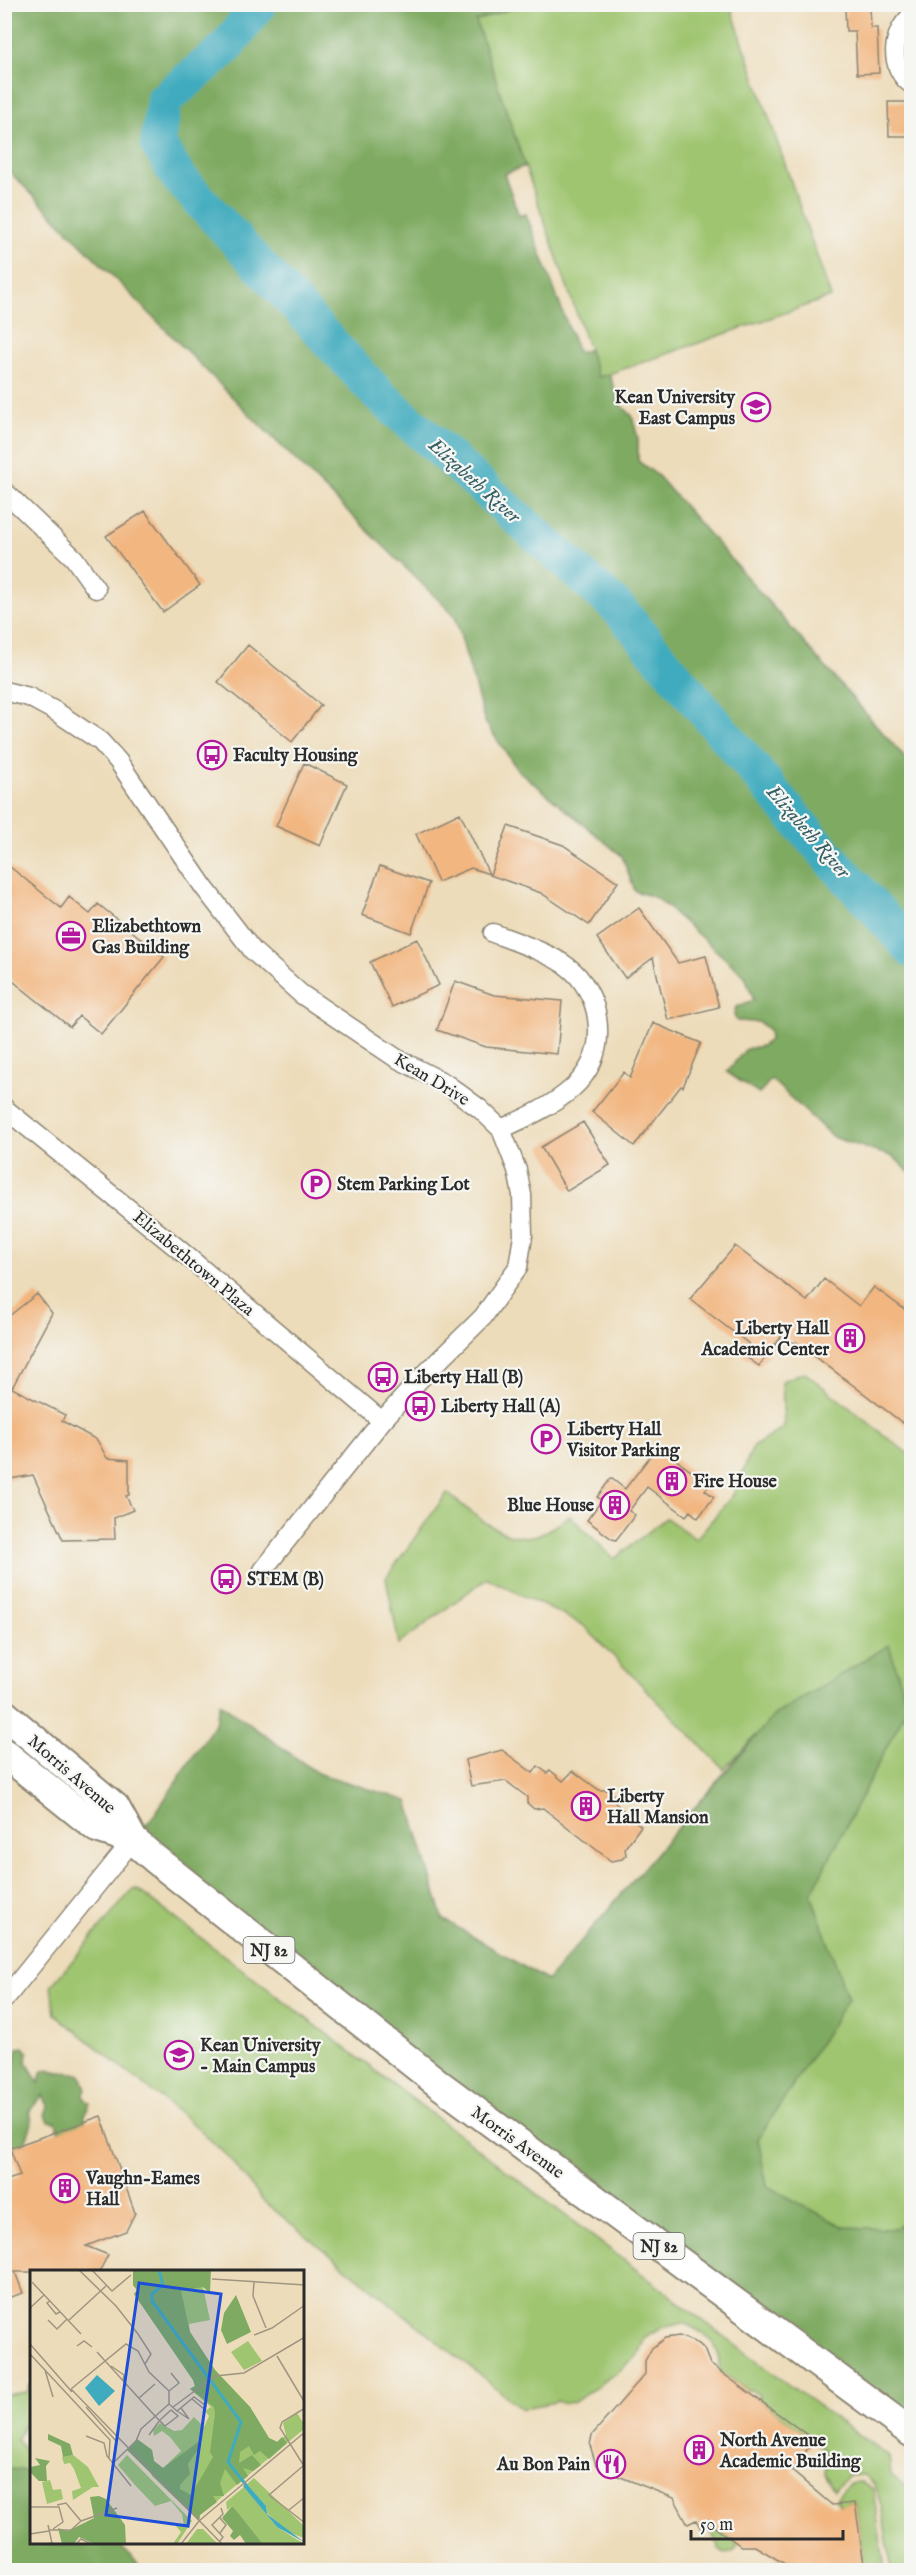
<svg xmlns="http://www.w3.org/2000/svg" width="916" height="2575" font-family="'IM FELL English',serif">
  <rect width="100%" height="100%" fill="#f6f6f2"/>
  <filter id="ink" filterUnits="userSpaceOnUse"><feTurbulence type="fractalNoise" baseFrequency=".0167" numOctaves="2"/><feDisplacementMap in="SourceGraphic" scale="12" xChannelSelector="R" yChannelSelector="G"/><feConvolveMatrix kernelMatrix="1 2 1 2 8 2 1 2 1" color-interpolation-filters="sRGB"/></filter>
  <filter id="wash" filterUnits="userSpaceOnUse"><feTurbulence type="fractalNoise" baseFrequency=".008" numOctaves="4" result="noise"/><feDisplacementMap in="SourceGraphic" scale="24" xChannelSelector="R" yChannelSelector="G"/><feGaussianBlur stdDeviation="1.35" result="paint"/><feColorMatrix in="noise" values="0 0 0 0 0 0 0 0 0 0 0 0 0 0 0 0 0 1.4 0 .05"/><feComposite in="paint" operator="in"/></filter>
  <g filter="url(#wash)">
    <rect width="100%" height="100%" fill="#eddcba"/>
    <path fill="#9fc570" stroke="#65784e" stroke-width="1.5" fill-rule="evenodd" d="M4,5H730L831,297L609,374L620,404L632,416L638,439V461L658,476L911,765V1174L894,1157L833,1137L771,1079L759,1094L727,1072L746,1049L762,1046L770,1039L769,1030L759,1022L737,1021L734,1015L736,1007L754,1000L745,976L657,898L635,891L622,856L518,770L485,722L455,616L266,431L5,167ZM525,166L589,349L578,354L525,214L519,216L504,174Z
      M804,1372L911,1456V2433L133,1840L155,1814L215,1724L220,1703L317,1773L408,1801L443,1919L548,1981L756,1735L724,1769L583,1625L487,1578L399,1644L386,1578L447,1493C471,1511 501,1542 533,1536C545,1534 560,1522 570,1516L614,1559L666,1518L696,1539L733,1495L753,1447L784,1427L782,1381Z
      M133,1889L138,1890L768,2370L889,2457L891,2475L911,2490V2570H892L881,2505L874,2484L864,2475L848,2476L834,2490L824,2474L826,2453L814,2440L758,2399L759,2395L749,2389L748,2391L720,2371L718,2354L713,2341L703,2333L684,2323L661,2328L645,2338L637,2356L624,2367L573,2403L565,2404L557,2401C545,2406 534,2404 522,2409L263,2201L230,2159L198,2128L55,2014L51,1986Z
      M31,2383V2409L17,2440L31,2455V2481L5,2477L4,2395L27,2392Z
      M856,2482H862L873,2489L885,2570H865L855,2503L847,2504L848,2512L835,2500L848,2485Z
      M707,2522L738,2544L734,2551L725,2554L719,2550Z"/>
    <path fill="#7faa62" stroke="#556a46" stroke-width="1.5" d="M4,5H522L476,21L525,166L504,174L519,216L526,214L578,353L589,350L598,377L609,374L620,404L632,416L638,439V461L658,476L911,765V1174L894,1157L833,1137L771,1079L759,1094L727,1072L746,1049L762,1046L770,1039L769,1030L759,1022L737,1021L734,1015L736,1007L754,1000L745,976L657,898L635,891L622,856L518,770L485,722L455,616L266,431L5,167Z
      M889,1645L908,1706L811,1894L848,1999L758,2139L767,2186L844,2227L895,2229L911,2216V2433L133,1840L155,1814L215,1724L220,1703L317,1773L408,1801L443,1919L547,1981L774,1715Z
      M24,2047L28,2052L27,2063L39,2083L41,2072L49,2069C59,2075 70,2070 81,2075L86,2089L84,2092L85,2099L90,2103L85,2115V2126L59,2132L56,2122L49,2121L45,2115L48,2106L43,2095L30,2110L32,2123L25,2143L7,2149L5,2148L4,2055L9,2061L15,2062L18,2048Z
      M4,2468L25,2471L31,2469L32,2544H118L145,2570H5Z"/>
    <g fill="none" stroke-linecap="round" stroke-linejoin="round">
      <path stroke="#3fabbe" stroke-width="36" d="M259,4L226,48L164,100L158,144L178,177L377,393L618,608L805,830L912,950"/>
    </g>
    <g id="blocks">
      <path fill="#f2b680" d="M870,7L871,28H877L879,73L857,74L855,31H846L845,8Z
        M888,102H908L909,114H912V136H889Z
        M145,511L200,585L163,612L106,536Z
        M248,645L321,705L292,742L218,682Z
        M304,763L347,784L320,846L276,826Z
        M460,813L489,874L471,868L438,882L416,834Z
        M508,826L563,845L618,882L589,925L541,893L490,875Z
        M4,862L61,908L69,897L90,914L98,904L164,957L101,1034L79,1016L70,1027L4,974Z
        M380,866L429,883L411,933L362,915Z
        M639,908L678,963L706,956L719,1007L668,1020L653,958L625,978L597,938Z
        M417,939L439,985L392,1007L370,962Z
        M455,981L494,995L562,1001L557,1054L486,1047L437,1030Z
        M653,1023L701,1043L683,1087L681,1086L634,1146L592,1112L624,1072L630,1078Z
        M583,1122L610,1165L567,1191L541,1147Z
        M735,1246L807,1301L824,1279L859,1306L874,1287L912,1315V1430L796,1342L795,1344L783,1334L759,1366L742,1354L749,1344L690,1299Z
        M37,1294L52,1313L12,1388L65,1415L62,1421L97,1440L107,1458L129,1460V1495L126,1496L133,1510L114,1518L115,1539L63,1540L33,1475L4,1480V1320Z
        M658,1446L709,1485L705,1490L714,1497L698,1518L690,1511L686,1516L647,1487L629,1511L635,1515L616,1540L612,1539L587,1520L602,1500L597,1497L611,1478L625,1489Z
        M502,1750L533,1773L538,1766L547,1773L550,1770L563,1781L573,1771L599,1790H608L615,1796V1803L641,1826L625,1848L626,1855L622,1859L611,1861L543,1808L534,1809L527,1803V1797L506,1781L471,1786L465,1760Z
        M101,2116L135,2213L126,2231L86,2246L108,2255L99,2272H15L23,2293L4,2299V2181L20,2176L10,2148Z
        M679,2336L699,2344L704,2349L710,2364L814,2440L792,2471L832,2505L855,2503L865,2571L793,2569L755,2546H741L707,2522L702,2531L696,2520L688,2524L674,2498L603,2470L596,2465L590,2445L592,2435L645,2374V2361L652,2348L665,2338Z"/>
    </g>
  </g>
  <g filter="url(#ink)">
    <use href="#blocks" fill-opacity="0" stroke="#8c8472" stroke-width="1.5"/>
    <g fill="none" stroke-linecap="round" stroke-linejoin="round">
      <g stroke="#8c8472" stroke-width="21">
        <path id="street" d="M912,15C891,33 888,68 912,85
          M4,491L74,558L96,589
          M4,691L29,697L55,711L100,741L118,761L203,886L253,951L301,994L396,1058L445,1083L480,1109L501,1129L517,1170L522,1195L523,1236L518,1267L483,1317L419,1380L382,1421L263,1570
          M493,933C514,941 550,953 568,967C583,978 595,1000 597,1018C607,1082 550,1107 501,1129
          M4,1108L181,1251L382,1421
          M4,2000L133,1840"/>
      </g>
      <g stroke="#8c8472" stroke-width="32">
        <path id="primary" d="M4,1714L115,1807L133,1840L155,1859L439,2084L912,2433
          M4,1753L97,1828L133,1840"/>
      </g>
      <use href="#street" stroke="#fff" stroke-width="18"/>
      <use href="#primary" stroke="#fff" stroke-width="28"/>
    </g>
  </g>
  <defs>
    <g id="university-ring" transform="scale(1.5)"><circle r="9.5" fill="#f6f6f2" stroke="#b5179e" stroke-width="1.5"/><path d="M0-5L7-2L0 1L-7-2ZM-4 1L0 2.5L4 1V4Q0 6-4 4Z" fill="#b5179e"/></g>
    <g id="bus-ring" transform="scale(1.5)"><circle r="9.5" fill="#f6f6f2" stroke="#b5179e" stroke-width="1.5"/><path d="M-5-6H5V4H4V6H2V4H-2V6H-4V4H-5ZM-3.5-4V0h7V-4ZM-3.5 1.2v1.5H-2V1.2ZM2 1.2v1.5H3.5V1.2Z" fill="#b5179e"/></g>
    <g id="office-ring" transform="scale(1.5)"><circle r="9.5" fill="#f6f6f2" stroke="#b5179e" stroke-width="1.5"/><path d="M-6-3h4V-5.5h4V-3h4V5H-6ZM-1-4.5V-3h2v-1.5ZM-6 0V1H6V0Z" fill="#b5179e"/></g>
    <g id="parking-ring" transform="scale(1.5)"><circle r="9.5" fill="#f6f6f2" stroke="#b5179e" stroke-width="1.5"/><path d="M-3.5-5.5H1a3.5 3.5 0 0 1 0 7H-1V5.5H-3.5ZM-1-3.4V-.6H.8a1.4 1.4 0 0 0 0-2.8Z" fill="#b5179e"/></g>
    <g id="building-ring" transform="scale(1.5)"><circle r="9.5" fill="#f6f6f2" stroke="#b5179e" stroke-width="1.5"/><path d="M-4-6H4V6H1V3H-1V6H-4ZM-2.5-4.3h1.7v1.8h-1.7ZM.8-4.3h1.7v1.8H.8ZM-2.5-1h1.7V.8h-1.7ZM.8-1h1.7V.8H.8Z" fill="#b5179e"/></g>
    <g id="restaurant-ring" transform="scale(1.5)"><circle r="9.5" fill="#f6f6f2" stroke="#b5179e" stroke-width="1.5"/><path d="M-5-6h1v4h1v-4h1v4h1v-4h1v5L-1.5 .5V6h-2V.5L-5-1ZM5-6V6H3V1.5H1.5Q1.5-4 5-6Z" fill="#b5179e"/></g>
  </defs>
  <g fill-rule="evenodd">
    <use href="#university-ring" x="756" y="407"/>
    <use href="#bus-ring" x="212" y="755"/>
    <use href="#office-ring" x="71" y="936"/>
    <use href="#parking-ring" x="316" y="1184"/>
    <use href="#building-ring" x="850" y="1338"/>
    <use href="#bus-ring" x="383" y="1377"/>
    <use href="#bus-ring" x="420" y="1406"/>
    <use href="#parking-ring" x="546" y="1439"/>
    <use href="#building-ring" x="672" y="1481"/>
    <use href="#building-ring" x="615" y="1505"/>
    <use href="#bus-ring" x="226" y="1579"/>
    <use href="#building-ring" x="586" y="1806"/>
    <use href="#university-ring" x="179" y="2055"/>
    <use href="#building-ring" x="65" y="2188"/>
    <use href="#building-ring" x="699" y="2450"/>
    <use href="#restaurant-ring" x="611" y="2464"/>
  </g>
  <g text-anchor="middle" stroke-width="4.5" stroke-linejoin="round" paint-order="stroke">
    <g fill="#f6f6f2" stroke="#686867" stroke-width="1.5">
      <rect x="243.5" y="1937" width="51" height="26" rx="4.5"/>
      <rect x="633.5" y="2233" width="51" height="26" rx="4.5"/>
    </g>
    <g font-size="16" font-weight="bold" fill="#2b2b2b">
      <text x="269" y="1956">NJ 82</text>
      <text x="659" y="2252">NJ 82</text>
    </g>
    <g font-size="18" font-weight="bold" fill="#2b2b2b" stroke="#f6f6f2" text-anchor="start">
      <text x="735" y="403" text-anchor="end">Kean University<tspan x="735" dy="21">East Campus</tspan></text>
      <text x="233" y="761">Faculty Housing</text>
      <text x="92" y="932">Elizabethtown<tspan x="92" dy="21">Gas Building</tspan></text>
      <text x="337" y="1190">Stem Parking Lot</text>
      <text x="829" y="1334" text-anchor="end">Liberty Hall<tspan x="829" dy="21">Academic Center</tspan></text>
      <text x="404" y="1383">Liberty Hall (B)</text>
      <text x="441" y="1412">Liberty Hall (A)</text>
      <text x="567" y="1435">Liberty Hall<tspan x="567" dy="21">Visitor Parking</tspan></text>
      <text x="693" y="1487">Fire House</text>
      <text x="594" y="1511" text-anchor="end">Blue House</text>
      <text x="247" y="1585">STEM (B)</text>
      <text x="607" y="1802">Liberty<tspan x="607" dy="21">Hall Mansion</tspan></text>
      <text x="200" y="2051">Kean University<tspan x="200" dy="21">- Main Campus</tspan></text>
      <text x="86" y="2184">Vaughn-Eames<tspan x="86" dy="21">Hall</tspan></text>
      <text x="720" y="2446">North Avenue<tspan x="720" dy="21">Academic Building</tspan></text>
      <text x="590" y="2470" text-anchor="end">Au Bon Pain</text>
    </g>
    <g font-size="18" fill="#2b2b2b" stroke="#f6f6f2">
      <text transform="translate(432 1079) rotate(31)" y="6">Kean Drive</text>
      <text transform="translate(194 1263) rotate(40)" y="6">Elizabethtown Plaza</text>
      <text transform="translate(72 1774) rotate(41)" y="6">Morris Avenue</text>
      <text transform="translate(518 2142) rotate(36)" y="6">Morris Avenue</text>
    </g>
    <g font-size="20" font-style="italic" fill="#335e66" stroke="#f6f6f2">
      <text transform="translate(475 480) rotate(42)" y="7">Elizabeth River</text>
      <text transform="translate(809 831) rotate(49)" y="7">Elizabeth River</text>
    </g>
  </g>
  <g transform="translate(30 2270)">
    <rect width="274" height="274" fill="#eddcba"/>
    <path d="M103,0H181L173,17L180,50L159,54L160,62L185,100L220,137L239,168L248,172L256,165L253,153L267,143L274,154V159L170,245L169,251L122,206L107,169L122,180L124,191L133,198L151,181L140,167L132,161L124,166L123,160L130,153L144,161L152,160L164,147L174,157L179,146L175,141L181,137L160,119L165,116L163,110L104,24L107,20L103,15ZM218,71L232,91L214,100L201,82ZM43,185L58,197L69,217H63L43,230L42,221L51,218L44,199L40,193L34,194L32,187ZM97,185L162,251L147,274H143L151,262L145,255L154,256L152,244L141,231L125,236L104,214L88,195ZM224,208L274,256V268L258,262L237,243L236,236L217,214ZM20,210L23,220L31,219L33,229L17,234L12,212ZM214,217L247,257L274,274H233L206,240L202,236L197,240L196,232ZM167,259H173L188,274H156Z" fill="#9fc570"/>
    <path d="M103,0H181L180,23L173,17L151,21L160,62L185,100L220,137L239,168L247,172L252,167L257,173L239,189L230,181L224,185L219,176L210,182L209,193L222,185L231,195L223,201L213,198L218,206L207,215L195,199L190,213L194,226H183L187,232L170,245L169,251L97,180L107,169L122,180L124,191L133,198L168,172L169,178L158,194L160,204L150,215V219L161,225L183,187L180,182L185,144L184,137L160,119L165,116L163,110L104,24L107,20L103,15ZM206,25L221,62L197,74L191,60L194,43ZM18,164L40,174L43,185L33,187L31,176L18,170ZM5,188L20,191L16,196L17,211H9L0,202V197L10,195ZM69,226L76,229L95,255L96,274H64L49,267L44,274H32L28,258L38,261L64,248L60,227ZM202,236L206,240L233,274H216L210,265L204,270L200,266L203,261L192,248Z" fill="#7faa62"/>
    <path d="M67,105L85,121L69,136L55,118ZM217,214L236,236L237,244L274,272L247,257L213,216Z" fill="#3fabbe"/>
    <path fill="none" stroke="#3fabbe" stroke-width="3" d="M129,0L133,15L122,24V31L211,152L198,192L216,215"/>
    <path fill="none" stroke="#9f9581" stroke-width="1.5" d="M49,0L86,36L108,64L121,84L115,94M62,0L82,21L101,5M182,9L275,15M2,12L51,64M224,12L223,26L236,58M20,31L17,33L26,44L30,42M0,38L14,25M18,50L27,59L37,49M38,51L76,16M224,65L242,58L275,35M0,74L42,122M47,76L54,71L62,77M67,82L125,146L135,156L148,146L141,140L130,150M0,84L80,170L79,188M247,86L275,133M81,96L94,105L93,110M15,100L23,127M41,119L96,74L108,81L119,102L139,121V134L111,159L106,171L83,193M41,119L192,274M139,121L149,113L141,103M109,128L125,114M139,134L147,141L164,127L176,136L173,138L162,129M56,137L86,171M143,137L185,106L214,103L275,67M147,141L159,149L151,138M119,165L130,150M56,166L74,173L77,186L101,216M273,196L239,225L275,253M274,196L250,158L252,152L275,138M27,235L36,233L51,251L87,238M0,237H29L33,252L23,259M259,240L275,227M190,248L196,255L190,263M19,260H41L51,251M0,264L19,261M190,271L193,267L182,255L193,244L191,238M15,274L22,273L18,255M46,274L51,269L61,274M151,274L169,251L275,162"/>
    <path fill="#1d4ed8" fill-opacity="0.15" stroke="#1d4ed8" stroke-width="3" d="M109,13L191,24L158,256L76,245Z"/>
    <rect width="274" height="274" fill="none" stroke="#2b2b2b" stroke-width="3"/>
  </g>
  <rect width="916" height="2575" fill="none" stroke="#f6f6f2" stroke-width="24"/>
  <path d="M691 2530v9h152v-9" fill="none" stroke="#2b2b2b" stroke-width="3"/>
  <text x="700" y="2530" font-size="18" fill="#2b2b2b" stroke="#f6f6f2" stroke-width="4.5" paint-order="stroke">50 m</text>
</svg>
